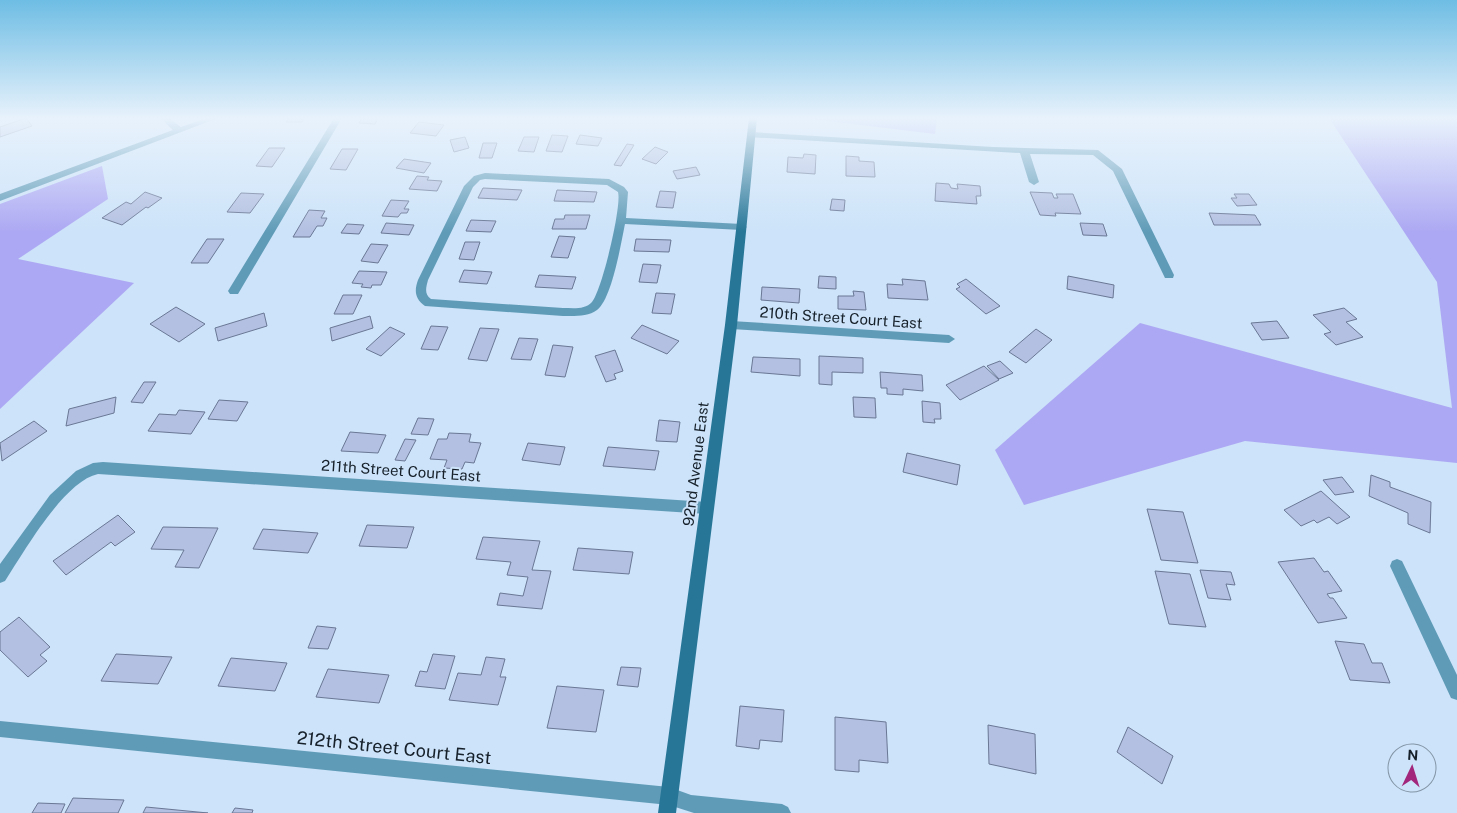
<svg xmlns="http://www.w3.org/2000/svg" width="1457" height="813" font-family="'Public Sans',sans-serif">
  <rect width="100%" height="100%" fill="#cce3f9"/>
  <path fill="#ada8f3" d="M803,118H937L935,134Z
    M1329,118H1457V463L1245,441L1024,505L995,450L1140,323L1452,408L1437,282Z
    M102,166L108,199L18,259L134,283L0,409V204Z"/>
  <path fill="#b3c0e1" stroke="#6a7795" d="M26,118L32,126L0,137V127Z
    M289,118H304L302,122H286Z
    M362,118H378L375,124L359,123Z
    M419,122L444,125L436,136L410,133Z
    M552,135L568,136L562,152L546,151Z
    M580,135L602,138L598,146L576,144Z
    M465,137L469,148L454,152L450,140Z
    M524,137H539L534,152L518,151Z
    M483,143H497L492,158H479Z
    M627,144L634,145L621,166L614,165Z
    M655,147L668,152L656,164L642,159Z
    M269,148H285L272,167L256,166Z
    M342,149H358L346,170L330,169Z
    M804,154L816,155L815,174L787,172L788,157L803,158Z
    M846,156L859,157V161L874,162L875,177L846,176Z
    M404,159L431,163L424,173L396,168Z
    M696,167L700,175L677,179L673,171Z
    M417,176L429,177L427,180L442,181L437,191L409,189Z
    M936,183L949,184L951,188L958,189L957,184L980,186L981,196H976L977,204L935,201Z
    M483,188L522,190L517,200L478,198Z
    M557,190L597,192L594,202L554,201Z
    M660,191L676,192L673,208L656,207Z
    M145,192L162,198L148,208L146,207L122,225L102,218L126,202L131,204Z
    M1030,192L1052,193L1054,198H1058L1056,194H1073L1081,214L1055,213L1056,216L1040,215Z
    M241,193L264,194L250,213L227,212Z
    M1234,194H1249L1257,205L1237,206L1231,198H1237Z
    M832,199L845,200L844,211L830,210Z
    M391,200L409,201L404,209H409L407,213H401L398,217L382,216Z
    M309,210L325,211L321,218H327L323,226H317L310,237H293Z
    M1209,213L1255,215L1261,225H1214Z
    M565,215H590L586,229H552L555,219H564Z
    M471,220L496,221L491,232L466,231Z
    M386,223L414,225L409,235L381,233Z
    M1080,223L1103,224L1107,236L1083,235Z
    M347,224L364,225L359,234L341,233Z
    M559,236L575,237L568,258L551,257Z
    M207,239H224L208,263H191Z
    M636,239L671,240L669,252L634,251Z
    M465,242H480L474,260L459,259Z
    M371,244L388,245L378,263L361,261Z
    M643,264L661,265L657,283L639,282Z
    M464,270L492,272L487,284L459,282Z
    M359,271L387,272L381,285H372L371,288L361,287L363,284L352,283Z
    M539,275L576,277L572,289L535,287Z
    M819,276L836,277V289L818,288Z
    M1068,276L1114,285L1113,298L1067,289Z
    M902,279L925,281L928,300L888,298L887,284L903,285Z
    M966,279L1000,306L986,314L956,289L960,287L957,284Z
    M762,287L800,289L799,303L761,300Z
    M853,291L864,292L866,310L838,309V296H854Z
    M656,293L675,294L671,314L652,313Z
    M343,295H362L353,314H334Z
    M176,307L205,324L179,342L150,324Z
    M1344,308L1357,319L1346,322L1363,337L1336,345L1324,334L1331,332L1313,315Z
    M264,313L267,326L218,341L215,328Z
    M370,316L373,328L332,341L330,328Z
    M1277,321L1289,338L1262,340L1251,323Z
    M642,325L679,341L667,354L631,338Z
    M431,326L448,327L438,350L421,349Z
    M390,327L405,334L381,356L366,349Z
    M480,328L499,329L487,361L468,359Z
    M1036,329L1052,340L1026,363L1009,352Z
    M519,338L538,339L531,360L511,359Z
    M553,345L573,347L565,377L545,375Z
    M615,350L623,371L614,374L616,379L606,382L595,356Z
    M819,356L863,358V373L832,372V385L819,384Z
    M753,357L800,359V376L751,372Z
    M1000,361L1013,373L999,379L987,366Z
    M984,366L999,380L960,400L946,385Z
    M880,372L922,375L923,391L903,389V395L887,394V388H881Z
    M144,382H156L143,403L131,402Z
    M116,397L114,413L66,426L69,409Z
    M853,397L875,398L876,418L854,417Z
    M219,400L248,402L237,421L208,419Z
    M922,401L940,403L941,419H934L935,423L923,422Z
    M179,410L205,412L191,434L148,431L159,414L176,415Z
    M418,418L434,419L428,435L411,434Z
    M659,420L680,422L677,442L656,441Z
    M34,421L47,431L2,461L0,443Z
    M350,432L386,435L378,453L341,451Z
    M449,433L471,434L469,442L481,443L474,463L465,462L462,469L444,468L447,460L430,459L438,439H447Z
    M405,439L416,440L405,461L395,460Z
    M528,443L565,447L560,465L522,460Z
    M608,447L659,451L655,470L603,466Z
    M907,453L960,465L957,485L903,472Z
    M1371,475L1390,482V487L1431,502L1430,533L1408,524V513L1369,496Z
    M1342,477L1354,492L1335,495L1323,480Z
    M1321,491L1350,517L1337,524L1329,517L1317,523L1314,520L1301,526L1284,510Z
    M1147,509L1183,512L1198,563L1161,560Z
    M118,515L135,532L115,546L111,542L66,575L53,561Z
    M367,525L414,527L407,548L359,546Z
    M163,527L218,528L199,568L175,567L184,550L151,549Z
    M263,529L318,533L308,553L253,549Z
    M483,537L540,541L532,570L551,571L542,609L497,605L500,593L523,596L528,577L507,575L511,562L476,559Z
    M578,548L633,552L629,574L573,570Z
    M1314,558L1324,572L1328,571L1342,591L1327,594L1330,598H1333L1347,618L1318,623L1278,562Z
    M1200,570L1231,572L1235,585L1226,584L1231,600L1208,598Z
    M1155,571L1190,574L1206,627L1169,624Z
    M19,617L50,647L40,655L47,661L28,677L0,650V632Z
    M317,626L336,628L328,649L308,648Z
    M1335,641L1364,644L1372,663H1382L1390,683L1350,680Z
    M116,654L172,657L158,684L101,681Z
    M433,654L455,656L445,689L415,686L420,671L427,672Z
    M486,657L505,659L500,677H506L498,705L449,700L458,673L481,675Z
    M231,658L287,663L275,691L218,686Z
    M621,667L641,668L638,687L617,685Z
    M328,669L389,675L379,703L316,697Z
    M557,686L604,690L596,732L547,728Z
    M740,706L784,710L782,742L760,740L759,749L736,746Z
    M835,717L886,722L888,763L859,760V772L835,770Z
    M988,725L1035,734L1036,774L989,764Z
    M1128,727L1173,756L1162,784L1117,752Z
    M73,798L124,800L118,813H65Z
    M38,803L65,804L61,813H32Z
    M146,807L208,813H143Z
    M235,808L253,810L252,813H232Z"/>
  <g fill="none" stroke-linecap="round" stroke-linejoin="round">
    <path fill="#5f9bb7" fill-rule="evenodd" d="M160,118H169L181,127L206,118H218L0,201V194L173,130Z
      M334,118H342L238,294H230L228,291Z
      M751,132L993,147L1098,150L1122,169L1174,275L1173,278H1165L1113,171L1093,155L1030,154L1039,182L1034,185L1029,182L1020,153L748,137V133Z
      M485,173L609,179L624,187L628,192L626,218L742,224L747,227L742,230L625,224C621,243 612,299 597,310C588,317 574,316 563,316L425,306C415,299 414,291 418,280L464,186L474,176ZM485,179L607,185L618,192C622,206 602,290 592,302C585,310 573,308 563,308L431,299C424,294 426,288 428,280L473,187L480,180Z
      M731,321L949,335L955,339L949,343L731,329L725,325Z
      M103,462L707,502L712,504L714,508L712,512L707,514L98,474C64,481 24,552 5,581L0,583V564L50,495L76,471L93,463Z
      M1397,559L1402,561L1457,675V700L1451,698L1390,566L1392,561Z
      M0,721L669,787L691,795L782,804L788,807L791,813H694L669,805L0,737Z"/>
    <path fill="#277697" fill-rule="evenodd" d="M749,118H757L737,325L676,813H658L725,325Z"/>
  </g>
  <linearGradient id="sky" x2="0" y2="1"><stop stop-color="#6ebde4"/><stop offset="0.51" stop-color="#e8f2fc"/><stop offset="1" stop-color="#e8f2fc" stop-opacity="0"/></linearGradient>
  <rect width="1457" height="232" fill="url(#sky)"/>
  <g text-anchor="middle" stroke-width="4" stroke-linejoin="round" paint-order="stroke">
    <g font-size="15" fill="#16202a" stroke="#cce3f9">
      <text transform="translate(841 318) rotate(4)" y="5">210th Street Court East</text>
      <text transform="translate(696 464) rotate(-83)" y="5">92nd Avenue East</text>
      <text transform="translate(401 471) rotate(4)" y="5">211th Street Court East</text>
    </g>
    <g font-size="18" fill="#16202a" stroke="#cce3f9">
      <text transform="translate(394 748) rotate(6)" y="6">212th Street Court East</text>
    </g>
  </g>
  <g transform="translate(1412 768) rotate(4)"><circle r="24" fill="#cce3f9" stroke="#8395a6"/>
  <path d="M0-4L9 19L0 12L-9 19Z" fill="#a2277c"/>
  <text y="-8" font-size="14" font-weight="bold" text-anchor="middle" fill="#16202a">N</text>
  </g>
</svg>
